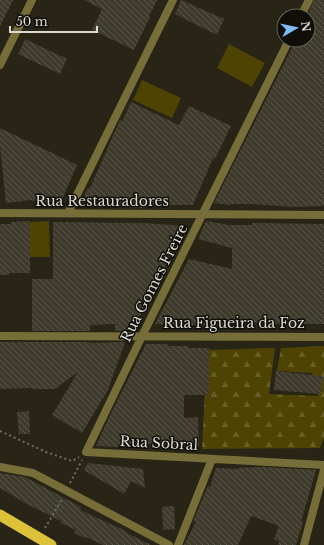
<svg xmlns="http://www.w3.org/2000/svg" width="324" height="545" font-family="'Libre Baskerville',serif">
  <defs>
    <pattern id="forest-firs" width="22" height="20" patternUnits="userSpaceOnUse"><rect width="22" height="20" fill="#4e4302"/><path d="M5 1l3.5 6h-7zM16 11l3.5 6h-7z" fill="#675e26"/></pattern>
    <pattern id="building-back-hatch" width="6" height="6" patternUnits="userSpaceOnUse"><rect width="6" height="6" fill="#3e3b2c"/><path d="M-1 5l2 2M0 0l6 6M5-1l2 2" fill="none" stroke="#59574a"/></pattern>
  </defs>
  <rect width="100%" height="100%" fill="#282517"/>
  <path fill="url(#forest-firs)" d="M324,346V438L320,448L202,449L207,350L275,348L269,394L318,396L312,373L277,371L281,348Z"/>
  <path fill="#4e4302" d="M229,44L265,63L252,87L217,68Z
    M142,80L181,98L172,118L133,100Z
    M49,221L50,257H30V222Z"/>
  <path fill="url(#building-back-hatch)" d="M0,0H13L0,26Z
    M84,0H157L149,16L150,17L134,50L92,30L102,9Z
    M181,0L224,19L217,35L175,14Z
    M314,0H324V206L294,207L250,204H231V205L214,203L296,40H308V14Z
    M25,39L67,59L60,74L18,54Z
    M131,102L179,125L189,106L231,126L215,159L213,158L193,205H145V208H138L81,203L88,188H90L120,120L122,122Z
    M0,128L77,165L60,204L30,200L6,203L0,146Z
    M30,221V273H9V275H0V224H11V222Z
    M206,221L229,225H252V223L324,224V324H273V322L229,323V326L155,324L189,259L232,269V248L198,239Z
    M53,222L145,223L184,226L172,248H173L162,275L159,273L135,328H130L129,331H115V324L90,325V331H32V279H53Z
    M0,342H90V343L125,342L108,390L82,433L52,415L78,372L55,389H33V388L0,389Z
    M146,344H168V346H188V348H209V395H184V418L198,417L199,446L135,443V445L116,447L96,446L109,417Z
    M276,371L323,376L321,394L274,390Z
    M29,411L30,434H19L17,412Z
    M88,463L143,469L145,488L131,481L124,494L84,470Z
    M263,467L316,470L301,522H303L296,545H278L279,541L274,539L279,526L251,516L238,545H184L196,522L193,521L208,486L210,487L216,468L238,469V468Z
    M0,473L25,477L81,507L80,510L128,532H125L151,545H103L86,537L85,538L74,533L76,530L61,523V521L27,504L0,488Z
    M174,506L175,529L163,530L162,507Z"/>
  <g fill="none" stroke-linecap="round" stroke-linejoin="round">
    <path stroke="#706e62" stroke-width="2" stroke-dasharray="2 3" stroke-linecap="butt" d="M0,431L46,452L72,461L79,457
      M70,483L82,460
      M45,528L62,499"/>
    <path stroke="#776d38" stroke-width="8" d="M301,16L309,0
      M289,40L142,336L86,452L324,465
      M0,65L32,0
      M0,213L324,215
      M68,213L173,0
      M0,336L324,337
      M0,467L33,473L169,545
      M178,545L212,459
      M304,545L324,470"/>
    <path stroke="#dcc238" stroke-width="11" d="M0,515L51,545"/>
  </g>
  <g text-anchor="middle" stroke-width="3" stroke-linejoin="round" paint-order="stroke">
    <g font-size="14" fill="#dcdad1" stroke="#100e08">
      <text x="102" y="206">Rua Restauradores</text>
      <text transform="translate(154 283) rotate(-63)" y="5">Rua Gomes Freire</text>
      <text x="234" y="328">Rua Figueira da Foz</text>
      <text transform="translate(159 443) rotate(3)" y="5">Rua Sobral</text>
    </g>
  </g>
  <g transform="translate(296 28) rotate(81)"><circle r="19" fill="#100e08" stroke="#626058"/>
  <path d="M0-3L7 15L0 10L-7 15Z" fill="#7fbdfa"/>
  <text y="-6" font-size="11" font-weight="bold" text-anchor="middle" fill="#dcdad1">N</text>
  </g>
  <path d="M10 26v6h87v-6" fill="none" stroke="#dcdad1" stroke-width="2"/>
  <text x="16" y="26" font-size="12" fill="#dcdad1" stroke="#100e08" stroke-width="3" paint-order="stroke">50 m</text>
</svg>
